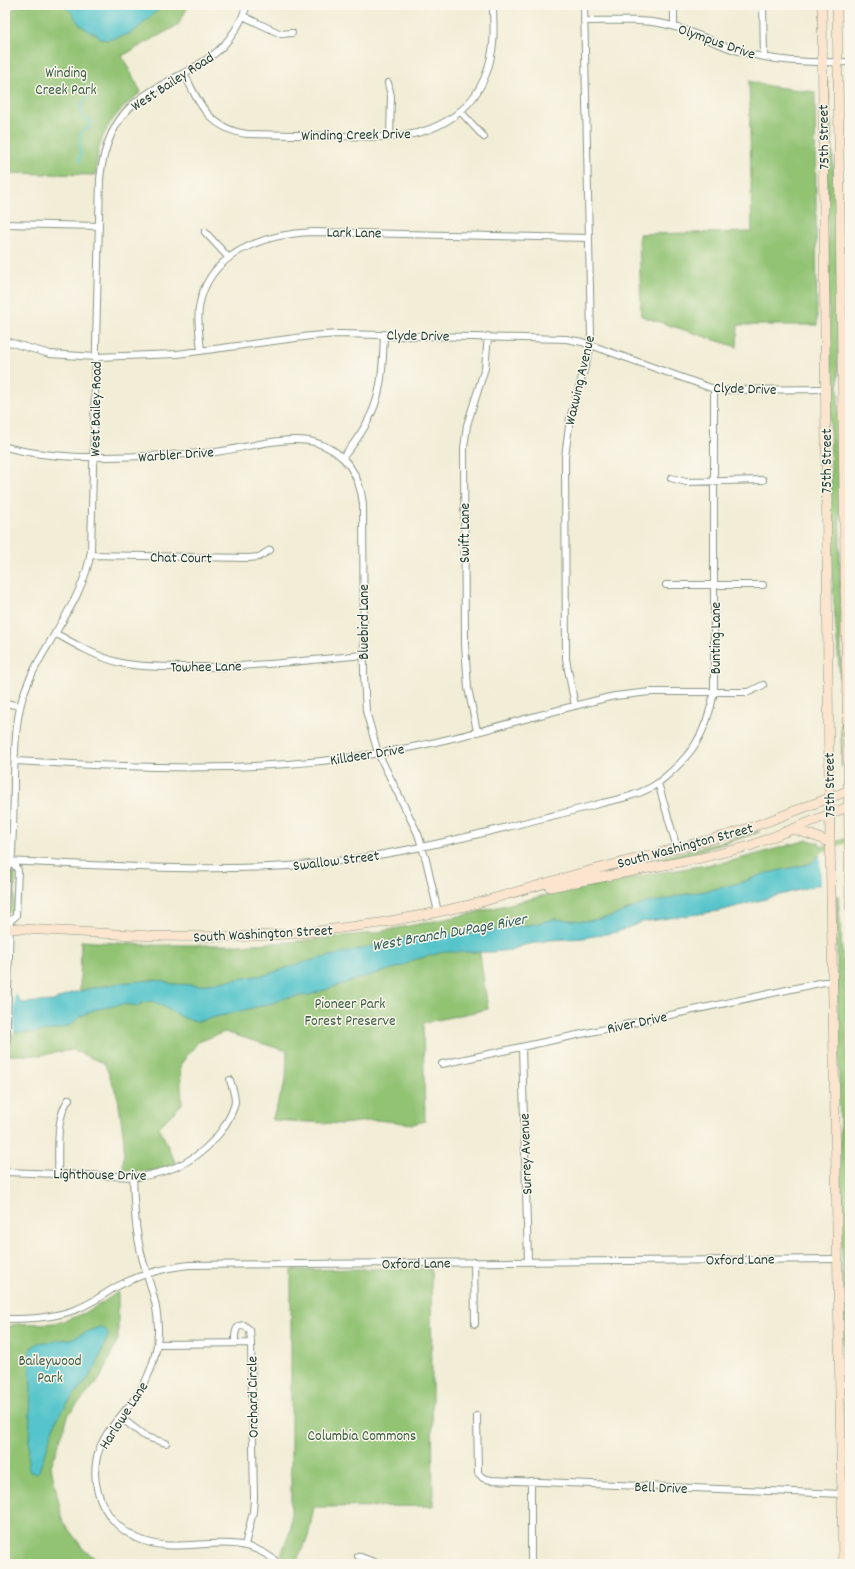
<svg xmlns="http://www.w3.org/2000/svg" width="855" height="1569" font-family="Dekko,sans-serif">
  <rect width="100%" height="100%" fill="#fbf7ec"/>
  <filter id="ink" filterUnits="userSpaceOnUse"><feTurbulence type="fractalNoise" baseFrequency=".025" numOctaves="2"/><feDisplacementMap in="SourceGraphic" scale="8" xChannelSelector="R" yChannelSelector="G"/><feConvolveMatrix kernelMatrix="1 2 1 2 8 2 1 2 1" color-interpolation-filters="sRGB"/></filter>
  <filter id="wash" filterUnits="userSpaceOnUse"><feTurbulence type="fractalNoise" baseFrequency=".012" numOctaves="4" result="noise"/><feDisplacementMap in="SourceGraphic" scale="16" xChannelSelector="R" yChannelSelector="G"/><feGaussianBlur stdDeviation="0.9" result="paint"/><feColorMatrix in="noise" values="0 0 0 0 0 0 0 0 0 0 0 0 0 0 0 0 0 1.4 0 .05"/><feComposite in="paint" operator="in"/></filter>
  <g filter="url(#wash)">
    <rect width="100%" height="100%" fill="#f2edd6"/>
    <path fill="#92c373" stroke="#588054" d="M18,5H189L178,25L122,56L141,92C111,116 96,136 96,175L5,173V16Z
      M826,80L828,82L835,187L837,229L842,767L840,679L832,577Z
      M749,81L769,86L815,92L817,325H738L737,347L641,316L639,234L752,232Z
      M759,831V832L676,859L604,874L603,872L726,841Z
      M850,837V858L614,924L478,941L488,1009L423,1023L425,1121L413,1124L376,1120L342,1124L272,1120L286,1080L287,1051L225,1032L198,1042L180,1065L182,1104L159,1127L176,1164L152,1171H123L124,1140L118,1098L105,1064L73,1050L41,1055H5V1014L74,1011L80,991L81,941L148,945H238L290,942L373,933L465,915L555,893L645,875L732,861L808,840L819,843L821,847Z
      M11,872L15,874L14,912L11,915L8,912L9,874Z
      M838,895L846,1001L850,1247V1564H847L836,896Z
      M431,1268L433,1506L314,1507L308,1537L295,1564H290L281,1554L291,1529V1270Z
      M118,1292V1339L100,1379L69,1414L51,1466L63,1522L84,1550L100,1561V1564H5V1328C15,1321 41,1325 54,1323C78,1319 98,1306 118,1292Z"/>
    <path fill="#57c5cb" stroke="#3b8180" d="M64,5H163L137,29L129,34L108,40L100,38L95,33L90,32L79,24L73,14Z
      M850,844V871L821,884L773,897L719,911L642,922L617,932L583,938L549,940L524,945L511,950L493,952H444L413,960L403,966L364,977L309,995L285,998L273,1003L204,1020L197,1021L184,1018L153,1001L141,1003L139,1006L123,1004L94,1010L79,1017L71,1025L55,1030L31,1033L5,1031V995H16L21,1003L54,1001L68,994L88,989L120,983L153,980L164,981L172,984L201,985L269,974L301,963L406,938L488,931L510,927L535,924L554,919L586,921L599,919L610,917L646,903L660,901L681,895L711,890L743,882L763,874L809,864L814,861L818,856Z
      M99,1327C104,1328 108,1330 108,1336L97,1364L90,1376L67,1404L57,1419L39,1471L37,1473L30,1472L28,1466L31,1389L29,1355L31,1348L38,1343L70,1339Z"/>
    <path fill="#f2edd6" d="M850,842V873L821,887L820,853Z
      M5,993H15L14,1034L5,1033Z"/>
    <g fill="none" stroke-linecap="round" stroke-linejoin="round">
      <path stroke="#57c5cb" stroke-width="2" d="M80,162V133L89,127L90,121L84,118L80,108L91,91V85"/>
    </g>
  </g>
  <g filter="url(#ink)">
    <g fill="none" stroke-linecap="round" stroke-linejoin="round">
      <g stroke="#889585" stroke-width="8">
        <path id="street" d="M674,5V27
          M763,5L764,57
          M243,16L281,34L292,33
          M584,21C611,21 638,19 664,24C689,29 711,42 735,50C773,62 811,63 850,62
          M184,73C199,104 210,129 247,134L382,137C438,137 483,109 492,51C495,36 493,20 493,5
          M388,83L391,96L390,137
          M460,111L484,137
          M5,224L99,226
          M205,232L228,257
          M5,341L50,354L96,357L177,354L311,336L338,334L566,339L582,342L714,389L723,390L825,389
          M201,351C200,338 197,322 199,308C207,253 264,234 313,232L589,238
          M5,447C53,459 94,458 143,456C167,455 192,454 216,452C246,448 288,434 317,443C346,452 360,476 363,504L364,676L366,711L378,753L418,834L426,860L438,912
          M343,457C380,413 382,389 384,334
          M671,478L686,482L763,480
          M90,555L248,558L259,557L270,550
          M666,585H763
          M55,633C76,645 97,657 121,663C141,667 161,667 182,667C242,668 303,661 363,655
          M5,703L20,706
          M575,706L566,659L565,457L570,418L589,353L591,336L584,5
          M477,731L468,688L465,644L464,448L467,425L485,368L488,336
          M15,761C139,768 263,774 386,752C464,739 539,713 615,696L650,692H747L751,691L763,685
          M677,848L658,783C692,756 706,735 714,692V389
          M5,861C100,865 194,872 288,866C376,860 462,839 547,817C565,813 584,808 602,803C620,799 643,794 658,783
          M10,921L16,916L18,870L11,861
          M522,1047L528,1261
          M442,1064L824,982H832
          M5,1089L10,921L5,916L6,870L11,861L12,853C13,828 14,803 14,777C15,751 15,722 23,696C40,645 83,605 91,551L100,179C103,149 113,120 137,101C181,67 226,67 247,5
          M5,1172L138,1177C173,1172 201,1159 222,1130C227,1122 234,1111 235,1102C235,1094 232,1087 230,1080
          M58,1174C59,1151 55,1117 69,1099
          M133,1176C134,1204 135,1230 142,1257C149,1284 159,1304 158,1333C157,1357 148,1382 133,1401C124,1413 111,1425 104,1439C84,1475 100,1521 137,1538C182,1560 235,1523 279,1564
          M474,1262L475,1324
          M5,1319C30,1319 54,1318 77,1309C90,1304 102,1296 114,1288C138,1275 162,1268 189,1265L838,1259
          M235,1343C235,1335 234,1326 244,1325L250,1330L251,1343
          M157,1344L251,1343L254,1498L253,1512L245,1545
          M477,1416L478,1473L483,1478L491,1480L842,1494
          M120,1417L146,1437L166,1443
          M358,1556L379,1564
          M531,1564V1481"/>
      </g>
      <g stroke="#889585" stroke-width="10">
        <path id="secondary" d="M822,5L829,781L843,1564
          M837,5L850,907
          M793,829L817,837L830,843
          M550,887L701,858L750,846L850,806
          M5,928L153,936L234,937L302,933L380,923L438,912L478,903L577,874L731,834L766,822L850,790"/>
      </g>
      <use href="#street" stroke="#fff" stroke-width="6"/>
      <use href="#secondary" stroke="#fbe5cf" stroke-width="9"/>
    </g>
  </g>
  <g text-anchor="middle" stroke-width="3" stroke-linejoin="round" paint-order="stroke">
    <g font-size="15" fill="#1f3d34" stroke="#fbf7ec">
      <text transform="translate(717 41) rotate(19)" y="5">Olympus Drive</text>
      <text transform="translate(172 81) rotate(-33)" y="5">West Bailey Road</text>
      <text transform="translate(356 134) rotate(-1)" y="5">Winding Creek Drive</text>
      <text transform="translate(823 137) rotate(-91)" y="5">75th Street</text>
      <text transform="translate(354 232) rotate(1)" y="5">Lark Lane</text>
      <text transform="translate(418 335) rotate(1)" y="5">Clyde Drive</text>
      <text transform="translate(579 380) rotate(-77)" y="5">Waxwing Avenue</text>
      <text transform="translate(745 388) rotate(2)" y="5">Clyde Drive</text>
      <text transform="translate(95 409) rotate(-89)" y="5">West Bailey Road</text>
      <text transform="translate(176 454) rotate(-4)" y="5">Warbler Drive</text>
      <text transform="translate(826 461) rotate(-90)" y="5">75th Street</text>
      <text transform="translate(464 533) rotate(-90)" y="5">Swift Lane</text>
      <text transform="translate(181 557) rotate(1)" y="5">Chat Court</text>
      <text transform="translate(363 622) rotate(-90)" y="5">Bluebird Lane</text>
      <text transform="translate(715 638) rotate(-90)" y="5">Bunting Lane</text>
      <text transform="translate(206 666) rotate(-1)" y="5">Towhee Lane</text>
      <text transform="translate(367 754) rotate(-9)" y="5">Killdeer Drive</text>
      <text transform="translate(829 785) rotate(-91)" y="5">75th Street</text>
      <text transform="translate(685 845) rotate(-15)" y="5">South Washington Street</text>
      <text transform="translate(336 860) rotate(-7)" y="5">Swallow Street</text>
      <text transform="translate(263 933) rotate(-3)" y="5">South Washington Street</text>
      <text transform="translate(637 1022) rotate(-12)" y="5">River Drive</text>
      <text transform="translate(525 1154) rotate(-92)" y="5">Surrey Avenue</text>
      <text transform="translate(100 1174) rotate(1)" y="5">Lighthouse Drive</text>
      <text transform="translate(740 1259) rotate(-1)" y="5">Oxford Lane</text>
      <text transform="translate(416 1263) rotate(-1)" y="5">Oxford Lane</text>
      <text transform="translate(252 1397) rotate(-91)" y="5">Orchard Circle</text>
      <text transform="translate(123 1415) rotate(-57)" y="5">Harlowe Lane</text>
      <text transform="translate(661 1487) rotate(2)" y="5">Bell Drive</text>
    </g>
    <g font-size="15" fill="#3c5e44" stroke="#fbf7ec">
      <text x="66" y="77">Winding<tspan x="66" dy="17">Creek Park</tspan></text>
      <text x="350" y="1008">Pioneer Park<tspan x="350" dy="17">Forest Preserve</tspan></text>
      <text x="50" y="1365">Baileywood<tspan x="50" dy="17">Park</tspan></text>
      <text x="362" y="1440">Columbia Commons</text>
    </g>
    <g font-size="16" font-style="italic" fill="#2d5f5a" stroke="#fbf7ec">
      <text transform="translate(449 931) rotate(-10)" y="6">West Branch DuPage River</text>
    </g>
  </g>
  <rect width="855" height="1569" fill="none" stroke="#fbf7ec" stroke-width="20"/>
</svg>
